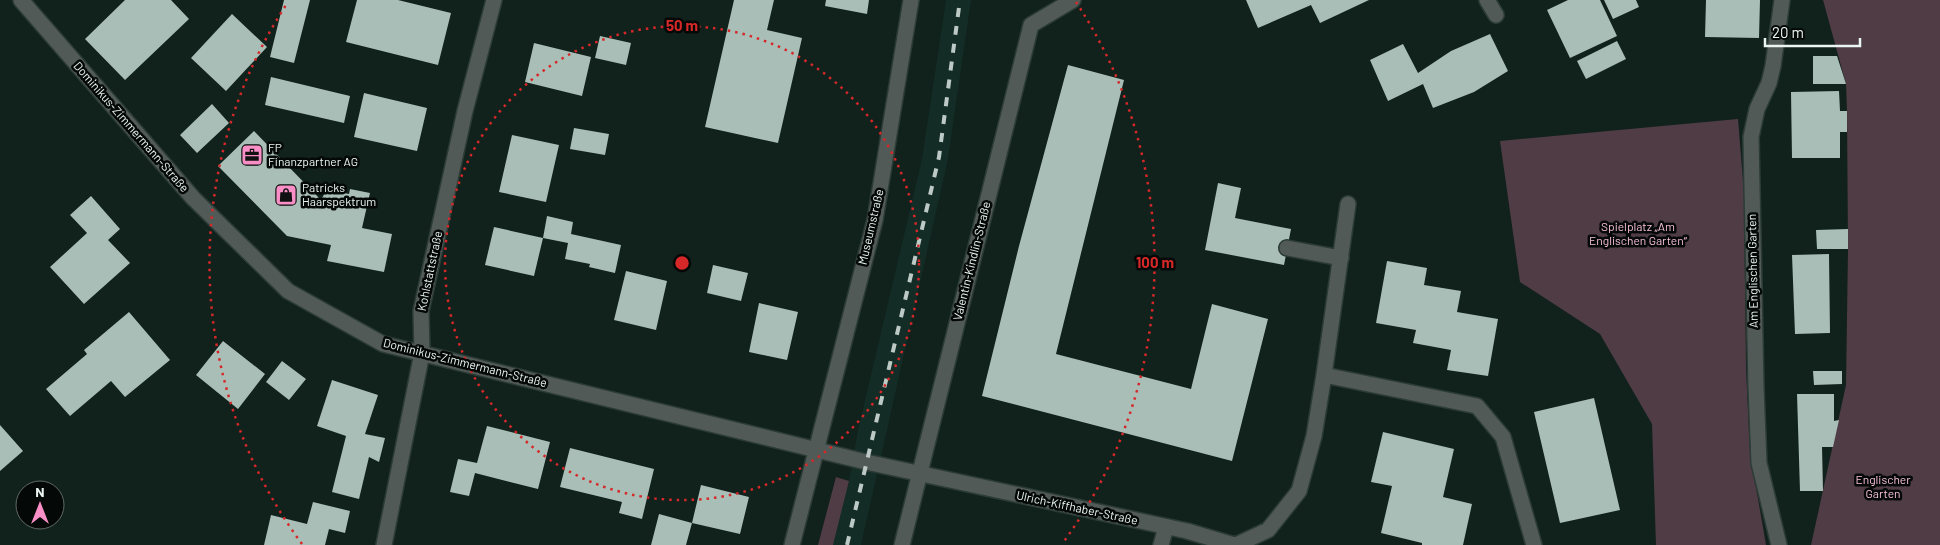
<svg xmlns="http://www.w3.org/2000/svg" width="1940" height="545" font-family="Barlow,sans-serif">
  <rect width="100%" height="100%" fill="#11211c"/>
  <path fill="#132c25" d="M946,0H971L948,159L861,545H833L849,481L858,430L922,159Z"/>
  <path fill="#4f3c45" d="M1823,0H1940V545H1811L1846,385L1848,249L1847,111L1846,84Z
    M1738,119L1744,193L1746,368L1750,452L1766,545H1656L1652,424L1600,334L1520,282L1500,141Z
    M836,477L849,481L833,545H818Z"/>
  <path fill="#a9beb6" d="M125,0H171L189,19L125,80L85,39Z
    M284,0H310L294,63L270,57Z
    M357,0H398L451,13L438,65L346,42Z
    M734,0H774L767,30L802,38L778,143L705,127Z
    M826,0H869L867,14L825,6Z
    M1246,0H1369L1320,23L1311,5L1258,28Z
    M1568,0H1600L1617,36L1570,58L1547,10Z
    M1604,0H1636L1639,7L1613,19Z
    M1706,0H1760L1759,38L1705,37Z
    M232,14L267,47L226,91L191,58Z
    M1490,34L1508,71L1474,92L1433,108L1423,84L1388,101L1370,60L1403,44L1418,73L1451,51Z
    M600,36L631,43L626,65L595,58Z
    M1617,41L1626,59L1586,79L1577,61Z
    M534,43L591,57L582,96L525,82Z
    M1813,56H1837L1846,84H1813Z
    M1068,65L1124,80L1056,354L1191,389L1212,304L1268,319L1232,461L982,396L1019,246Z
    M271,77L350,96L344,123L265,105Z
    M1839,91L1840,111H1847V132H1840V158H1792L1791,92Z
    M364,93L427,108L417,151L354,137Z
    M212,104L229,123L197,153L180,135Z
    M574,128L609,134L605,155L570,149Z
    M254,131L321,200L327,189L349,194L350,189L370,193L362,228L392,234L384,272L327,261L331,245L287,236L218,166Z
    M512,135L559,145L546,202L499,192Z
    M1218,183L1241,188L1235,218L1291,229L1284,265L1205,250Z
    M91,196L120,229L108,240L130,263L84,304L50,267L87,233L70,215Z
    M547,216L573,222L571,234L621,245L615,273L589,267L590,264L565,259L568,243L543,238L534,276L485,265L494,227L543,238Z
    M1848,229V249H1817L1816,230Z
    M1829,254L1830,333L1795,334L1792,255Z
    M1387,261L1427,268L1424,285L1461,291L1457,312L1498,319L1488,376L1447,370L1451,350L1413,343L1416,330L1376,323Z
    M713,265L748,273L741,301L707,293Z
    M626,271L667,281L656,330L614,320Z
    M759,303L798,312L787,360L749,352Z
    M129,312L170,360L125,397L111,381L70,416L46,389L87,354L84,350Z
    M223,341L265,374L238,409L196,375Z
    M282,361L306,379L289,400L266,382Z
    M1813,371H1842V384L1814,385Z
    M332,380L378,395L365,434L385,438L379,462L369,457L359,499L332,492L346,436L317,426Z
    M1797,394H1834V421L1839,420L1833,447H1822L1823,491H1800Z
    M1594,398L1620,510L1560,523L1534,412Z
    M0,425L23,451L0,471Z
    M487,426L550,442L538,489L475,473L469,496L450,492L458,459L477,463Z
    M1383,432L1454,449L1443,497L1472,504L1463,545H1422V543L1381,533L1392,486L1371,482Z
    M570,448L654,469L642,519L619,513L622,502L560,487Z
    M701,485L749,497L740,534L692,523L686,545H651L659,514L692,523Z
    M313,502L350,511L345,533L329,529L325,545H264L271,515L307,524Z"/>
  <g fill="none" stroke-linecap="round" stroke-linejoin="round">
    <g stroke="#2b3b36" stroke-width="18">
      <path id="lane" d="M1287,248L1341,258
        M1161,545L1166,527"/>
    </g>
    <g stroke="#2b3b36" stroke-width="18">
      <path id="street" d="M21,0L193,198L288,291L383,344L866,462L1187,531L1234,545
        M1487,0L1496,15
        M1324,375L1348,204
        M384,545L422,353L421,311L465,111L494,0
        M792,545L875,220L911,0
        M902,545L1031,25L1073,0
        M1236,545L1268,530L1299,491L1314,436L1324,375L1477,406L1503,437L1534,545
        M1779,545L1759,463L1756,387L1751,137L1757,109L1769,83L1773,66L1782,0"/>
    </g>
    <use href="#lane" stroke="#525a57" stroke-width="15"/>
    <use href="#street" stroke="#525a57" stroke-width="15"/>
    <path stroke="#bdc9c4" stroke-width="4" stroke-dasharray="9 9" stroke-linecap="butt" d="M847,545L939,157L960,0"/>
  </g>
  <g fill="none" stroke="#d62828" stroke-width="2.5" stroke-dasharray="2.5 5">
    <circle cx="682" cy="263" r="237"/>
    <path d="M302 544A473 473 0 0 1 288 2M1076 2A473 473 0 0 1 1062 544"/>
  </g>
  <defs>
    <g id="office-square" transform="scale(1.125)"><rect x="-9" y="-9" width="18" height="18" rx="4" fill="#fa8fc7" stroke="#040907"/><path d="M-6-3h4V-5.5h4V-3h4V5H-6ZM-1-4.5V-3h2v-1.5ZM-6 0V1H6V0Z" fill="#111"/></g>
    <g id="shop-square" transform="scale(1.125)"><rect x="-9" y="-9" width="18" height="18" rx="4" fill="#fa8fc7" stroke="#040907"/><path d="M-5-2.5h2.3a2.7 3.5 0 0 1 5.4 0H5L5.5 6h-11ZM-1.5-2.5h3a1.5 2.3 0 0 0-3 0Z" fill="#111"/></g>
  </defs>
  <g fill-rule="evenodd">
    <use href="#office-square" x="252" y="155"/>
    <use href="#shop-square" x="286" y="195"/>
  </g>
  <g text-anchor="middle" stroke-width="5" stroke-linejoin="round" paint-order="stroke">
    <g font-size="12" fill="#ebf6f2" stroke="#040907">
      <text transform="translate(131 127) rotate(49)" y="4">Dominikus-Zimmermann-Straße</text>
      <text transform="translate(871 227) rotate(-77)" y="4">Museumstraße</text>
      <text transform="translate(972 261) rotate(-76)" y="4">Valentin-Kindlin-Straße</text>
      <text transform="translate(430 271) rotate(-78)" y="4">Kohlstattstraße</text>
      <text transform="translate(1753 271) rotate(-91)" y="4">Am Englischen Garten</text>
      <text transform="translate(465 363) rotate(14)" y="4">Dominikus-Zimmermann-Straße</text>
      <text transform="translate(1077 508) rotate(12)" y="4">Ulrich-Kiffhaber-Straße</text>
    </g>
    <g font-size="12" fill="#ebf6f2" stroke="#040907" text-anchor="start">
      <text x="268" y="152">FP<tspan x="268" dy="14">Finanzpartner AG</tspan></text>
      <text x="302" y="192">Patricks<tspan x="302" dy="14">Haarspektrum</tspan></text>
    </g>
    <g font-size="12" fill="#fabfdc" stroke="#040907">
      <text x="1638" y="231">Spielplatz „Am<tspan x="1638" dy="14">Englischen Garten“</tspan></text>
      <text x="1883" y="484">Englischer<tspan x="1883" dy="14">Garten</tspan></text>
    </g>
  </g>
  <circle cx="682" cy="263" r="8" fill="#d62828" stroke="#040907" stroke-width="2.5"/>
  <g font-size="15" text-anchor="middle" font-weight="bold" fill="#d62828" stroke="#040907" stroke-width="5" stroke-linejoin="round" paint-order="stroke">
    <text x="682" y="31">50 m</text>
    <text x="1155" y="268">100 m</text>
  </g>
  <g transform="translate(40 505)"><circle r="24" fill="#040907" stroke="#606865"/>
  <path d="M0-4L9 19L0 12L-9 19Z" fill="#fa8fc7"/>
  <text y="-8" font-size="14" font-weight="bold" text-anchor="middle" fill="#ebf6f2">N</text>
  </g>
  <path d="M1765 38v8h95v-8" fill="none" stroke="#ebf6f2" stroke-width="2.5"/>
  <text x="1772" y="38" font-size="15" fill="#ebf6f2" stroke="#040907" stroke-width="4" paint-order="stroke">20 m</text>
</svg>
